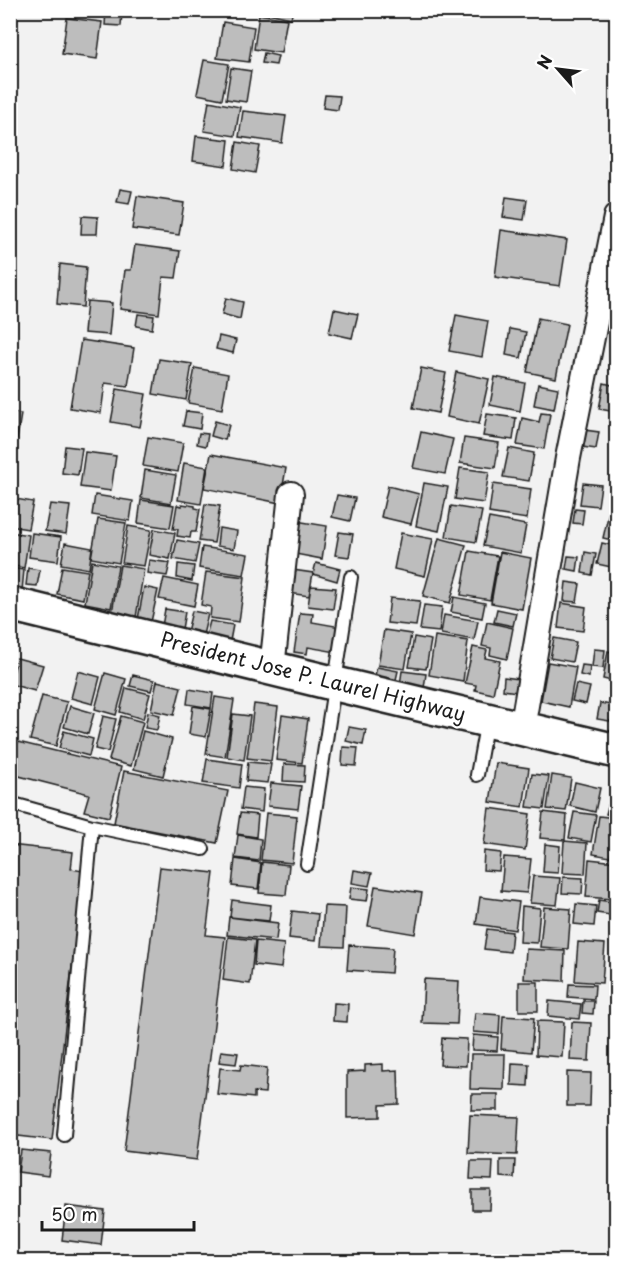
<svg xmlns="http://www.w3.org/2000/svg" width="627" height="1272" font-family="'Playpen Sans',sans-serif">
  <rect width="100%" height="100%" fill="#f2f2f2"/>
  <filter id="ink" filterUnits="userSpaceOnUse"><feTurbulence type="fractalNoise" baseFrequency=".0167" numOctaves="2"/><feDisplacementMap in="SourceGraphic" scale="12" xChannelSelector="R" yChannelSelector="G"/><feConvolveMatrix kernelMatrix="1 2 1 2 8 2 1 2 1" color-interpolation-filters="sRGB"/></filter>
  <g filter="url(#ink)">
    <path fill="#bdbdbd" stroke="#1c1c1c" stroke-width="1.5" d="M106,10L122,11L121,26L105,25Z
      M264,10H293L291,18L263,12Z
      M259,14L287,19L281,53L254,49Z
      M67,18L102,22L97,59L62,54Z
      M223,22L254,27L249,62L217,58Z
      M264,53L278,56L276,65L262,63Z
      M204,60L229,64L222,99L197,94Z
      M231,68L251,71L246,102L226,99Z
      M325,95L340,96L338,110L323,108Z
      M209,101L240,107L235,136L204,131Z
      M243,111L286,116L282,143L239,137Z
      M10,132L19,133L17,149L10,148Z
      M196,136L229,140L226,166L193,161Z
      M237,142L260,146L255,173L233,169Z
      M120,189L132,191L129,204L117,202Z
      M137,196L184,203L179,235L132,229Z
      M506,197L527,200L524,220L503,217Z
      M82,216L98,217L97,234H81Z
      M501,230L567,240L560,286L495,277Z
      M135,245L180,251L176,278L163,277L159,314L120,309L125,270H131Z
      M60,264L86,267L83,307L57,304Z
      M226,298L243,302L240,319L222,314Z
      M87,301L112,303L109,335L84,333Z
      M334,309L358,314L352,338L329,333Z
      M138,314L154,316L152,329L136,326Z
      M456,315L488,321L482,357L449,351Z
      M538,318L567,324L556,378L527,372Z
      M510,329L526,332L521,358L506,355Z
      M219,336L236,340L233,353L216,349Z
      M81,340L134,348L128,386L105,383L101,413L70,408Z
      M159,359L192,364L186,400L153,394Z
      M195,368L228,374L222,409L188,403Z
      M421,368L446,373L438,413L413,408Z
      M456,372L489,379L479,424L447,417Z
      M495,377L525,383L520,411L490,405Z
      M604,383L616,386V412L599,409Z
      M538,384L558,388L554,409L534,405Z
      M117,389L146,394L140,427L111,422Z
      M186,411L202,413L200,429L183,426Z
      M10,412L21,414L17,439L10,437Z
      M541,413L550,414L544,449L517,445L522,418L539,422Z
      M487,414L516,418L513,440L483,436Z
      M215,421L229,425L225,440L211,436Z
      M577,429L599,432L596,449L575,446Z
      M421,432L453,439L445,474L413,468Z
      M199,433L208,434L206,446L197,444Z
      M148,437L183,443L178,472L143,466Z
      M464,438L499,443L495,468L460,463Z
      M10,439L15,440L12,459H10Z
      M65,446L82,448L78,475L62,473Z
      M509,448L534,453L529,481L503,477Z
      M85,452L116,456L111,491L80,487Z
      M211,454L286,468L280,503L204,488Z
      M184,463L207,467L201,504L178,500Z
      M460,468L489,472L484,503L455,499Z
      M145,470L176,475L171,503L141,498Z
      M424,483L448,487L439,531L416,526Z
      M583,483L601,485L598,506L580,504Z
      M493,484L531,489L527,519L489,513Z
      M388,486L419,494L411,524L381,517Z
      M95,495L133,501L130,521L92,515Z
      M337,495L355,498L350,521L332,517Z
      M10,498L33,502L28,529L10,526Z
      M141,500L174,505L170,528L138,523Z
      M50,504L70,506L66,534L45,531Z
      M182,504L195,506V508L200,509L196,532H191L190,538L177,536L178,529H173L177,505L182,506Z
      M205,504L220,506L214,543L199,541Z
      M451,506L482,511L476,542L446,537Z
      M575,509L584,510L582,524L573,523Z
      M609,512L616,513V541L603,538Z
      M489,518L526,525L521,553L483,546Z
      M98,519L126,523L119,563L91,558Z
      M296,521L327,526L322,559L290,553Z
      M128,526L151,530L144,566L122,563Z
      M219,528L237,531L234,549L217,546Z
      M154,529L175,533L170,559L149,555Z
      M10,532L29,535L24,568L10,565Z
      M339,532L353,534L349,557L335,555Z
      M32,533L61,537L58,561L29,557Z
      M401,533L433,539L425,576L394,569Z
      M439,538L466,545L450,603L423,596Z
      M177,540L199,544L195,563L173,559Z
      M65,543L92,548L89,569L61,564Z
      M602,543L616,546V568L597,564Z
      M202,547L248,554L244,575L199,568Z
      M469,551L498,556L490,600L461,595Z
      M500,552L531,558L522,609L491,603Z
      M585,552L596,554L592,575L582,573Z
      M568,556L579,557L577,571L566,569Z
      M149,560L170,563L167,576L147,573Z
      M92,561L118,566L111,608L85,603Z
      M316,563L340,569L337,581L313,574Z
      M178,564L194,566L192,581L177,578Z
      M120,565L144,569L136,617L112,613Z
      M62,567L88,571L83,599L57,594Z
      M10,568L24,570L22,591L10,590Z
      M28,568L40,570L37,586L26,585Z
      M286,569L313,573L309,596L282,592Z
      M206,572L245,577L239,622L210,618L211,607L201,605Z
      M164,578L198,585L194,606L159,599Z
      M566,582L580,584L577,602L564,601Z
      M311,586L336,588L333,609L308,606Z
      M144,587L158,590L151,622L138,619Z
      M454,597L485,603L482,618L451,612Z
      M390,598L420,601L416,626L387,623Z
      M561,603L586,607L583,631L558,628Z
      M424,605L442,607L439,632L420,630Z
      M165,609L185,612L182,629L162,626Z
      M497,609L516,613L513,626L494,622Z
      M192,611L208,614L203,635L187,632Z
      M300,613L313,614L312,622L341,627L336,652L308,647L307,654L294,652Z
      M444,615L478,621L474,640L441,634Z
      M210,621L233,625L230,641L206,636Z
      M487,622L513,628L507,659L490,655L491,648L482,646Z
      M384,630L411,634L405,669L378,665Z
      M435,636L468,641L463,681L429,675Z
      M414,637L431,640L426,669L409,667Z
      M554,638L576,642L572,662L550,658Z
      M473,647L487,650L485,658L500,661L493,694L475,690L476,685L465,683Z
      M594,649L605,650L603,668L592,667Z
      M608,651L616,653V682L603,679Z
      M17,658L43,665L35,691L10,684Z
      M548,662L576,667L569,707L541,701Z
      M582,665L590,666L589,677L580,675Z
      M377,667L398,671L395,684L374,680Z
      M78,671L100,677L93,704L71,698Z
      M402,671L426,674L424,688L400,685Z
      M105,673L126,679L116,715L95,709Z
      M133,675L154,680L151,691L130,686Z
      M504,677L519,679L517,692L503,690Z
      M157,681L181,687L174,715L151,710Z
      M576,684L590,687L586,704L572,701Z
      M126,688L150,694L143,719L120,712Z
      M189,689L213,693L211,708L187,704Z
      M42,696L67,702L56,746L30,740Z
      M215,697L234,700L225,757L206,754Z
      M600,703L616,706V722L597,719Z
      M254,704L278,707L271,761L247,758Z
      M70,706L94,713L88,734L64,727Z
      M193,706L211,709L206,737L189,734Z
      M148,712L160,715L157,730L145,728Z
      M233,714L250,716L244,760L227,757Z
      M282,715L308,719L302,763L276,760Z
      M103,716L116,719L108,752L95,749Z
      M121,716L143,722L131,766L109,760Z
      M349,727L366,730L363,745L346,741Z
      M64,731L93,739L89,756L59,748Z
      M143,731L172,739L163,776L134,769Z
      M10,740L121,767L109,817L84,811L89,794L11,774L10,776Z
      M343,747L358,748L356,766L342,765Z
      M207,759L242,764L239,788L203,783Z
      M248,762L271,764L268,783L246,781Z
      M496,763L529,768L523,807L490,802Z
      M284,764L305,765L304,782L283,781Z
      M124,771L228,791L217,843L114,823Z
      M532,774L549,776L544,809L527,807Z
      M552,775L571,778L566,811L547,809Z
      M575,782L600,788L595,812L570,806Z
      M271,783L301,786L298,809L268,806Z
      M244,787L264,789L262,812L241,809Z
      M612,792L616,794V817L606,814Z
      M489,808L530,814L525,850L484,844Z
      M543,812L567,815L565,840L540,838Z
      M574,812L596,815L591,842L569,838Z
      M240,813L258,815L256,837L237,834Z
      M266,813L297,816L292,863L261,860Z
      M599,816L616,818L610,857L593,854Z
      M238,835L261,839L259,861L235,858Z
      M564,841L587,843L585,874L562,873Z
      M545,844L560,846L558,873L543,872Z
      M10,845L73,852L71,869L83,871L52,1140L10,1135Z
      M484,851L501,853L499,871L483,870Z
      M504,857L531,859L527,893L501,891Z
      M235,859L261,863L258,889L232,886Z
      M589,859L616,862L612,899L586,897Z
      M262,862L289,865L286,895L259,893Z
      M160,867L214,873L206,935L225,937L197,1160L124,1151Z
      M354,870L372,873L369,886L352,883Z
      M533,876L560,878L557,905L530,903Z
      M563,877L583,878L582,894L562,893Z
      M375,886L422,893L415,934L368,926Z
      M351,887L369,889L367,901L349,899Z
      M480,897L519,902L515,930L476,924Z
      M232,900L271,905L269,921L230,917Z
      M599,900L611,902L610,915L597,913Z
      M576,904L596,906L594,926L574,924Z
      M324,906L346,907L344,947L321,946Z
      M522,906L540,908L537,943L520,942Z
      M544,907L571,909L568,949L540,947Z
      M292,911L318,914L315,941L289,938Z
      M229,917L278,923L276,940L227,935Z
      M487,929L512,932L510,952L484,949Z
      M228,937L255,940L250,984L223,980Z
      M256,941L284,944L281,968L254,965Z
      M578,942L605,944L602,983L575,981Z
      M349,945L393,948L391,973L347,970Z
      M526,949L565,951L564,981L524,979Z
      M424,979L459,981L457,1024L422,1023Z
      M519,982H538V1011H519Z
      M569,984L595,985L594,999L568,997Z
      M549,1001L581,1004L579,1019L548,1016Z
      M583,1001H594L593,1014L582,1013Z
      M334,1003L348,1004L347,1022L333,1021Z
      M475,1013L500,1015L499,1034L473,1032Z
      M503,1016L534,1018L531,1052L501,1049Z
      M537,1021L564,1022L562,1057L536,1055Z
      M572,1022L591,1023L589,1061L570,1060Z
      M473,1035L498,1037L497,1051L472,1050Z
      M442,1038L467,1039L466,1066L440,1065Z
      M221,1051L238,1053L236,1064L219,1062Z
      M471,1054H505L504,1090L470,1089Z
      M512,1063L529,1064L528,1086L511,1085Z
      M383,1064V1071L398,1070L399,1104L380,1105V1117L347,1118V1072L365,1071V1065Z
      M241,1065L267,1068L265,1093L254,1092V1098L217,1094L220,1068L240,1070Z
      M567,1072L591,1073L590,1106H567Z
      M472,1094H498V1110H471Z
      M470,1115L519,1117L517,1155L468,1153Z
      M21,1150L51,1153L48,1176L18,1172Z
      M500,1160H515L514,1178L500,1177Z
      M471,1161H493L492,1180L470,1179Z
      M472,1190H491L490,1210H472Z
      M66,1206L105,1211L101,1245L62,1240Z"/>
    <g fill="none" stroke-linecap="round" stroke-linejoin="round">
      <g stroke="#1c1c1c" stroke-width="16">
        <path id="lane" d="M477,775L487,720
          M10,803L92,826L203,849
          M307,864L351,577
          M64,1135L92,826"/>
      </g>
      <g stroke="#1c1c1c" stroke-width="28">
        <path id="street" d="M272,668L291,494
          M522,729L568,458L616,217"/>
      </g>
      <g stroke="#1c1c1c" stroke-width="38">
        <path id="highway" d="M10,604L336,684L616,751"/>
      </g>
      <use href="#lane" stroke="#fff" stroke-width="12"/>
      <use href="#street" stroke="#fff" stroke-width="24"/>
      <use href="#highway" stroke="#fff" stroke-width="33"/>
    </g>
  </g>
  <g text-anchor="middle" stroke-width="4.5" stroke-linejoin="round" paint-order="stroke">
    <g font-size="20" fill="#1c1c1c" stroke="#fff">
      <text transform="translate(313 677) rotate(14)" y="7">President Jose P. Laurel Highway</text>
    </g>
  </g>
  <rect width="627" height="1272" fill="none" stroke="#fff" stroke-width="36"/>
  <rect x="18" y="18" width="591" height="1236" fill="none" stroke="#1c1c1c" stroke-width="2" filter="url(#ink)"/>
  <g transform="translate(558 69) rotate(298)" stroke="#ffffff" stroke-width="4.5" paint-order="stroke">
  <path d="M0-4.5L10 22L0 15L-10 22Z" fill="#1c1c1c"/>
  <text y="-9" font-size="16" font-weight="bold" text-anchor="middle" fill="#1c1c1c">N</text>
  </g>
  <path d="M42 1221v9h152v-9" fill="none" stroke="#1c1c1c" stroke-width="3"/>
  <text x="51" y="1221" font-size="18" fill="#1c1c1c" stroke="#ffffff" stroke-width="4.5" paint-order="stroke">50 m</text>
</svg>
